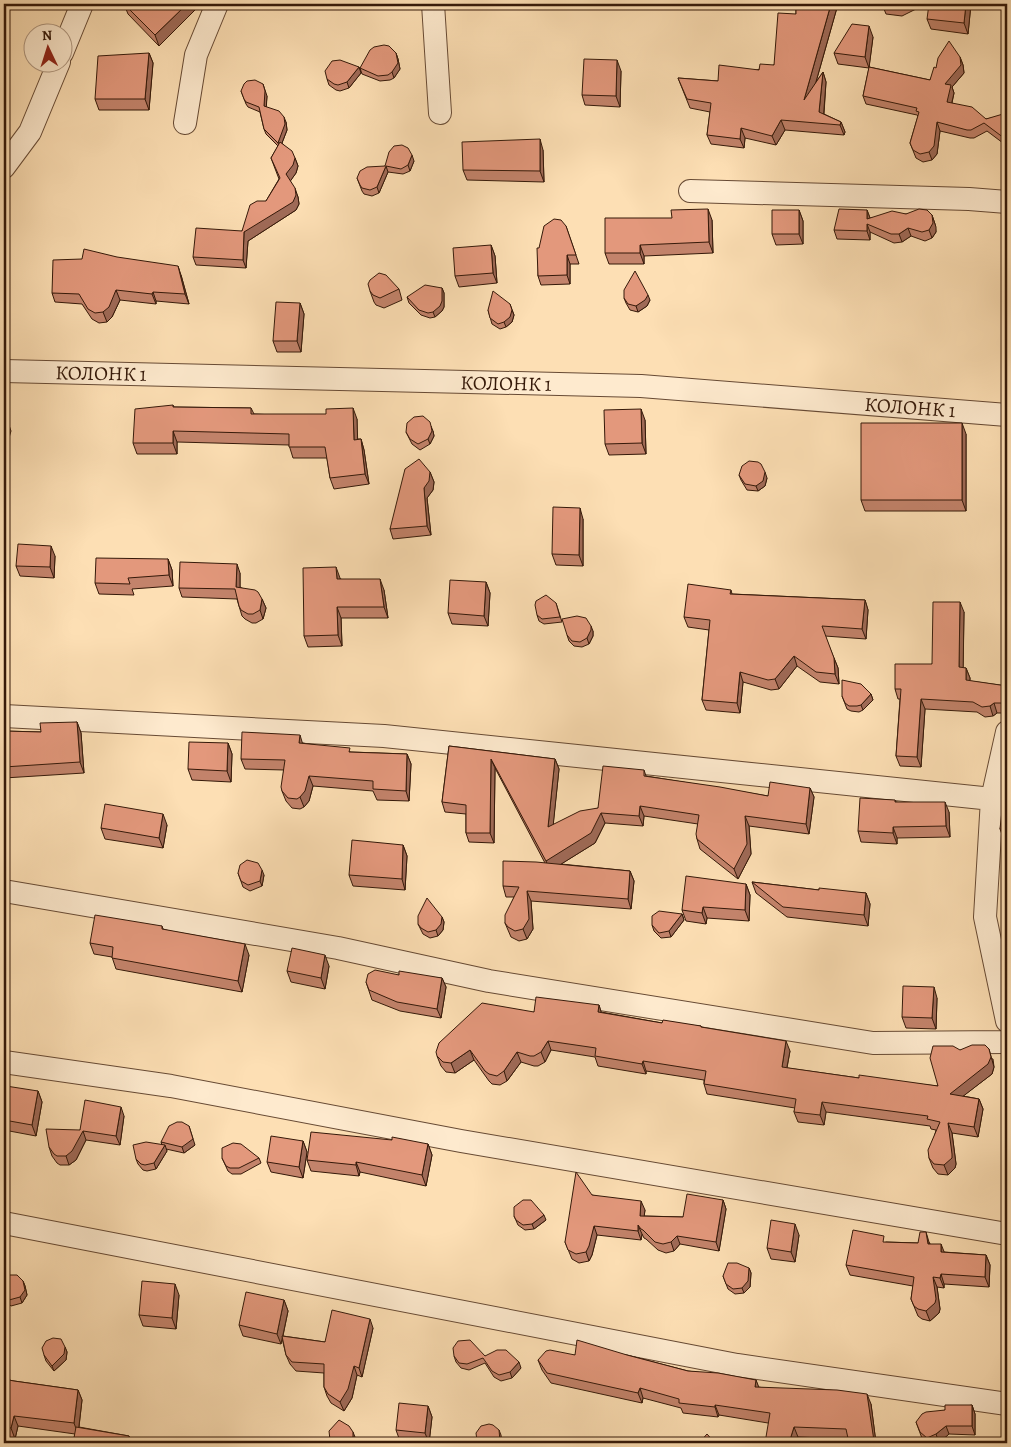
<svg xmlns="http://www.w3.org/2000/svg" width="1011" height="1447" font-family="Alegreya,serif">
  <rect width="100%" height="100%" fill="#fddfb4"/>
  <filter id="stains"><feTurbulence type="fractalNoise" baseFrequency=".004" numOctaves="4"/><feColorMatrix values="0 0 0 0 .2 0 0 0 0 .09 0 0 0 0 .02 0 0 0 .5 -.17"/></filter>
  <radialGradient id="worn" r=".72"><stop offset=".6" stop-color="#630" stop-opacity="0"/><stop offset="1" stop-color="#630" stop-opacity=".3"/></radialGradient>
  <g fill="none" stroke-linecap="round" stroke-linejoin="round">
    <path stroke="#767a70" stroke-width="8" d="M4,15L6,4"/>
    <g stroke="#674a34" stroke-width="24">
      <path id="street" d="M433,4L440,113
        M62,53L82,4
        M185,123L196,55L217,4
        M4,167L30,132L59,62
        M690,191L969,199L1007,202
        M4,371L641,386L1007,415
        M4,716L384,736L992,799
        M1007,732L992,799L985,917L1007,1021
        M4,891L338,948L489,981L873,1043L1007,1042
        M4,1062L171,1086L461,1141L1007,1234
        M4,1223L737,1365L1007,1404"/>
    </g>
    <use href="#street" stroke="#feeace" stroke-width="22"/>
  </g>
  <path fill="#c3836b" stroke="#351909" d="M124,4H193L195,10L159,46L128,14Z
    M796,4H838L816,82L823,72L826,82L824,114L841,122L845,132L844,135L785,130L776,145L745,138L744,148L711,144L707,135L710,112L690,108L678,78L718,81L774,65L796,14Z
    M882,4H926L902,16L886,14Z
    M971,4L968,34L931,29L927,19Z
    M873,37L869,67L930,80L936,68L960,57L963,65L964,73L952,87L954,93L952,103L986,119L1007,115V146L987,131L974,138H970L940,131L937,154L932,160L923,162L916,158L910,143L918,116L917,115L866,104L863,96L869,68L838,64L834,53Z
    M149,53L153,63L149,110H99L95,99Z
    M396,53L398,59L400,69L394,78L390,80L380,81L362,74L360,68Z
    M359,67L361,73L349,88L340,91L336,90L329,85L327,79Z
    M621,71L620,107L585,105L582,95Z
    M241,91L267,96L266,107L286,122L287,130L282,143L295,158L298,166L296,173L290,181L298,197L299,204L296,210L248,241L246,268L196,265L193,257L242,231L266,201L279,179L271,158L278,146L266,134L264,129L260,112L248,107L246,104Z
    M543,150L544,182L467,180L463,170Z
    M414,161L410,171L403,174L388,172L379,193L372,196L364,194L362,191L357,178L385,166Z
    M799,210L803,221V244L776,245L772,234Z
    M867,210L870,218L906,214L932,215L935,224L936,232L932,238L925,241L911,236L902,242L894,243L870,232V240L837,239L834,230Z
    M712,220L713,253L644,256V264H609L605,253Z
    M566,226L579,264H570V284L541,285L538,276L539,248Z
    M491,245L495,256L497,283L459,287L455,276Z
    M181,275L189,304L156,301V304L120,300L112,317L107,322L99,323L92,319L82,304L55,302L52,293Z
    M442,288L444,293V307L442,311L435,317L430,318L421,315L409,303L407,297Z
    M399,289L402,300L384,308L376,305L374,302L370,291Z
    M624,298L650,300L647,306L638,312L630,310L626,303Z
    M300,303L304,314L301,352H277L273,341Z
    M510,304L514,315L512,322L506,327L500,329L492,324L488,310Z
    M173,405L174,407L251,408L254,414L357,419V439H361L364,450L369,484L334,489L330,478L327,458H293L289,445L177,442V454H137L133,443Z
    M645,420L646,454L609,455L605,444Z
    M433,431L434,436L430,444L420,450L412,444L406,432Z
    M966,434V511H865L861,500Z
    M430,472L434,482L433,490L427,498L431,535L393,539L390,529Z
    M739,475L767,478L765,486L758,491L747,490L741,480Z
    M583,519V566L556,565L552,554Z
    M55,556L54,578L20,576L16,566Z
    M168,559L172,570L173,586L132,589L134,595L99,594L95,583Z
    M240,573V587L262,599L266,608L263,619L256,623H252L245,619L242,616L239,606L237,599L182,597L179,588Z
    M340,578V579L384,590L388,618H341L342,646L308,647L304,636Z
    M486,582L490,593L488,626L452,624L448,613Z
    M731,590L732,594L865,600L868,610L866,639L825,636L838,668L839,684L820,682L797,666L779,689L771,690L743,682L740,713L706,710L702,700L709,630L688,627L684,617Z
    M556,603L562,622L544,624L539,621L537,615Z
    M964,612L963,668H966L970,678V681L1007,686V713H997L993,716L985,717L977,712L925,709L921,767L900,766L896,756L900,699H898L895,689L932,664Z
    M593,631V636L589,644L582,647L574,646L569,641L567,635Z
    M871,694L873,700L863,710L859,712L851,711L847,709L842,696Z
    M77,722L81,733L84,773L4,778V731L41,732Z
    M228,743L232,754L231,782L192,780L188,769Z
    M303,743L351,752L407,754L411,764L409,801L377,800L373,791L313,786L309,801L304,807L300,809L292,808L286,801L282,791L284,770L245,769L241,759Z
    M449,746L555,759L559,769L553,825L598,808L644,770L646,776L768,796L810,788L814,797L809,834L749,826L751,854L738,879L700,849L697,839L698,824L644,816L643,826L605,823L595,843L561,864L630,871L634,881L631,909L531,901L533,929L527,939L519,941L511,937L505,923L514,897H506L503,886L545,863L495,768L494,843L469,842L466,833V814L445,812L442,802Z
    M895,800L896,802L949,812L950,837L897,838V844L861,842L858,831Z
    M1007,802V840H1004L1000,829Z
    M167,825L163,848L105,839L101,828Z
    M403,845L407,856L405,890L353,886L349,875Z
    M238,873L264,875L262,886L250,891L243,887Z
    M752,882L819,890L866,893L870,904L868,926L787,917L756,893Z
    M746,884L750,895L749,921L707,918L706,924L686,921L682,910Z
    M682,914L684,920L671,937L661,938L654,931L652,925Z
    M442,917L444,922L443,930L438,936L430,938L423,934L418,924Z
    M162,926L163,929L249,955L242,992L116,969L112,957L94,954L90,943Z
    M329,966L325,989L291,982L287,971Z
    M399,975L442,978L446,987L441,1018L400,1011L372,1000L366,982Z
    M937,998L936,1029L906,1028L902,1017Z
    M599,1005L601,1012L662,1023L701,1026V1027L790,1051L787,1068L859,1078L938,1086L960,1050L993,1059L994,1067L992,1074L963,1096L979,1099L983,1109L978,1137L952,1133L956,1164L955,1168L948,1175L938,1174L933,1168L929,1158L936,1130L931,1129L930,1126L826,1112L824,1125L798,1122L794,1112L795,1108L707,1094L704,1084V1080L646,1071V1074L598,1066L595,1057L551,1050L545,1062L538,1066H534L521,1062L507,1081L500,1085L492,1084L489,1081L474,1060L455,1073L446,1072L441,1066L437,1056L534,1012Z
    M38,1091L42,1102L36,1136L4,1130V1098Z
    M124,1116L120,1145L86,1140L76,1160L69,1165H60L57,1163L52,1156L49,1147L80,1130Z
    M303,1141L307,1152L303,1178L271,1172L267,1162Z
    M161,1142L195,1145L184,1153L166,1149L167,1151L156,1169L147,1171L143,1170L138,1164L136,1159L162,1145Z
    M428,1144L432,1155L426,1186L360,1172L359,1176L311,1171L307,1160Z
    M222,1158H259L261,1163L241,1174H232L228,1171Z
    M592,1195L645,1210L644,1216L683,1217L723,1200L726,1209L719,1251L680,1244L674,1251L666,1253L658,1250L646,1239L644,1238L642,1234L641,1240L597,1235L592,1255L589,1261L579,1263L572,1259L565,1242Z
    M514,1216L546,1220L534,1229L525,1230L518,1225Z
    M799,1235L795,1262L771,1259L767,1248Z
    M886,1242L918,1243L929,1242L930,1244L944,1252L986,1255L990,1265L989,1287L944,1284V1288L937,1287L940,1309L939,1313L930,1321L922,1319L918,1316L911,1299L913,1286L850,1275L846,1265Z
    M749,1268L751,1273L750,1287L744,1293L735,1294L728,1289L723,1276Z
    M4,1278L23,1281L25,1286L27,1295L22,1303L11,1306L4,1301Z
    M179,1295L176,1329L143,1326L139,1315Z
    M284,1300L288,1311L283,1336L325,1342L373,1328L362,1377L357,1375L352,1398L344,1411L331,1403L327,1396L324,1387V1373L296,1371L290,1364L286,1355L282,1338L281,1344L243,1336L239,1325Z
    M65,1347L67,1352L66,1360L54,1371L46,1361L44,1355Z
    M575,1355H627L688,1371L756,1380L758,1387L871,1404L876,1443H849L848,1439L798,1437L768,1423L719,1415L718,1417L683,1413L681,1408L643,1398L642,1403L551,1383L542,1370L538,1360Z
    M454,1356H485L521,1368L512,1378L501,1381L494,1377L485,1363L469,1370L461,1368L456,1362Z
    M4,1379L14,1381L78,1390L82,1400L79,1427L129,1436L132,1443H73L75,1434L18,1426L15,1439L4,1436Z
    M972,1405L975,1414V1435L949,1434L937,1443H926L923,1441L916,1422L945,1410Z
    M428,1406L432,1417L429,1443L400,1441L396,1430Z"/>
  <path fill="#9f6a57" stroke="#351909" d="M187,4H193L195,10L159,46L155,35Z
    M831,4H838L808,110L804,100Z
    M966,4H971L968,34L964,23Z
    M869,26L873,37L869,68L865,57Z
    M149,53L153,63L149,110L145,99Z
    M396,53L398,59L400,69L394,78L392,72Z
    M960,57L963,65L964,73L952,87L954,93L950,110L947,102L945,84Z
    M617,60L621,71L620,107L616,96Z
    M359,67L361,73L349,88L347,82Z
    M823,72L826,82L823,122L819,112Z
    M263,84L267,96L266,112L264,106Z
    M284,117L286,122L287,130L280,148L278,143Z
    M781,120L785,130L776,145L772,136Z
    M841,122L845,132L844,135L840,125Z
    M937,122L940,131L937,154L932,160L929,152Z
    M741,128L745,138L744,148L740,139Z
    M540,139L543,150L544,182L540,171Z
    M412,155L414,161L410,171L408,165Z
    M295,158L298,166L296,173L289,183L286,174Z
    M386,166L388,172L379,193L377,187Z
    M295,188L298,197L299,204L296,210L248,241L246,268L243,260L244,232Z
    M708,209L712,220L713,253L709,242Z
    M799,210L803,221V244L799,234Z
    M867,210L870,218L867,219Z
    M932,215L936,227V232L932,238L929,230Z
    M867,224L870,232V240L867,231Z
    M908,228L911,236L902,242L899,234Z
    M491,245L495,256L497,283L493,273Z
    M640,245L644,256V264L640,253Z
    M567,255L570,264V284L567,275Z
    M178,266L181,275L189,304L185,294Z
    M442,288L444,293V307L442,311L435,317L433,312Z
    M116,290L120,300L112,317L107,322L103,312Z
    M153,292L156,301V304L152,294Z
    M648,295L650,300L647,306L638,312L636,306Z
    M300,303L304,314L301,352L297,341Z
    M512,310L514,315L512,322L506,327L504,322Z
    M353,408L357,419L358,451L354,440Z
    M641,409L645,420L646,454L642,443Z
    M962,423L966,434V511L962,500Z
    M9,425L11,431L6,448L4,451V443Z
    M431,426L433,431L434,436L430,444L428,439Z
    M173,431L177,442V454L173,443Z
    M361,439L364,450L369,484L365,474Z
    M430,472L434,482L433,490L427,498L431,535L427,526L424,488Z
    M765,472L767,478L765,486L758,491L756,486Z
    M580,508L583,519V566L579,555Z
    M51,546L55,556L54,578L50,567Z
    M168,559L172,570L173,586L169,575Z
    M237,564L240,573V596L236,587Z
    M336,567L340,578L341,590L337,579Z
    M380,579L384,590L388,618L384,607Z
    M486,582L490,593L488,626L484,616Z
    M262,599L266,608L263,619L260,610Z
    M865,600L868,610L866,639L862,629Z
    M960,602L964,612L963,678L959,667Z
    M337,607L341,618L342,646L338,635Z
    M591,626L593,631V636L589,644L587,638Z
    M794,656L797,666L779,689L775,679Z
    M834,658L838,668L839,684L835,674Z
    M966,668L970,678L969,690L966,680Z
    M740,672L743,682L740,713L737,703Z
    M871,694L873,700L863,710L861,705Z
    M921,699L925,709L921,767L917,757Z
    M994,703L997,713L993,716L990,706Z
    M77,722L81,733L84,773L80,762Z
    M300,735L303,745L299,743Z
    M228,743L232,754L231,782L227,771Z
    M407,754L411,764L409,801L406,791Z
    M491,759L495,768L494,843L490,833Z
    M555,759L559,769L552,837L548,827Z
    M309,776L313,786L309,801L304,807L300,797Z
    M810,788L814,797L809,834L806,824Z
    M945,802L949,812L950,837L946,826Z
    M640,806L644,816L643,826L639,816Z
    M601,813L605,823L595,843L550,871L546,861Z
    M163,814L167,825L163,848L159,838Z
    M745,816L749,826L751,854L738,879L734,869Z
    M893,827L897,838V844L893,833Z
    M403,845L407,856L405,890L402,879Z
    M262,870L264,875L262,886L260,881Z
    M630,871L634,881L631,909L628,899Z
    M746,884L750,895L749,921L745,910Z
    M527,891L531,901L533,929L527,939L523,929Z
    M866,893L870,904L868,926L864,915Z
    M703,907L707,918L706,924L702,913Z
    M682,914L684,920L671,937L669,931Z
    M442,917L444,922L443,930L438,936L436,930Z
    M245,944L249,955L242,992L238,981Z
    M325,955L329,966L325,989L321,978Z
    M442,978L446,987L441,1018L437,1009Z
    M934,987L937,998L936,1029L932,1018Z
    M599,1005L602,1015L598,1012Z
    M548,1041L551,1050L545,1062L541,1052Z
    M786,1041L790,1051L785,1077L782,1067Z
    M989,1049L994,1067L992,1074L953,1104L950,1094Z
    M470,1050L474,1060L455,1073L451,1063Z
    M517,1052L521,1062L507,1081L504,1071Z
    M643,1061L646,1071V1074L642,1064Z
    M38,1091L42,1102L36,1136L32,1125Z
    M979,1099L983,1109L978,1137L974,1127Z
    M822,1102L826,1112L824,1125L820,1115Z
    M121,1107L124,1116L120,1145L116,1136Z
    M948,1123L952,1133L956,1164L955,1168L948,1175L944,1165Z
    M189,1126L195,1145L184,1153L182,1147Z
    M83,1131L86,1140L76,1160L69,1165L66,1156Z
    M303,1141L307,1152L303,1178L299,1167Z
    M428,1144L432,1155L426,1186L422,1175Z
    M165,1145L167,1151L156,1169L154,1163Z
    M356,1162L360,1172L359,1176L356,1165Z
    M723,1200L726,1209L719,1251L716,1242Z
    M641,1201L645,1210L643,1225L640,1216Z
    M544,1215L546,1220L534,1229L532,1224Z
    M795,1224L799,1235L795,1262L791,1252Z
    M638,1225L642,1234L641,1240L638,1231Z
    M594,1226L597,1235L592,1255L589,1261L586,1252Z
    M926,1232L929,1242L931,1254L928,1244Z
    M677,1236L680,1244L674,1251L671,1242Z
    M941,1244L945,1254L941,1252Z
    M986,1255L990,1265L989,1287L985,1277Z
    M749,1268L751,1273L750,1287L744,1293L742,1288Z
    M941,1274L944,1284V1288L940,1278Z
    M933,1277L937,1287L940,1309L939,1313L930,1321L926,1311Z
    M23,1281L25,1286L27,1295L22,1303L20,1297Z
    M175,1284L179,1295L176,1329L172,1318Z
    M284,1300L288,1311L281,1344L277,1334Z
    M370,1319L373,1328L362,1377L359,1368Z
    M65,1347L67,1352L66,1360L54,1371L52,1366Z
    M519,1362L521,1368L512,1378L510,1372Z
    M354,1366L357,1375L352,1398L344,1411L340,1402Z
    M756,1380L760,1390L755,1387Z
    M640,1388L643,1398L642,1403L638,1393Z
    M78,1390L82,1400L78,1434L74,1423Z
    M867,1394L871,1404L876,1443H872Z
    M715,1405L719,1415L718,1417L715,1407Z
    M972,1405L975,1414V1435L972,1426Z
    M428,1406L432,1417L429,1443L425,1433Z
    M14,1416L18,1426L15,1439L11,1428Z
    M946,1426L949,1434L939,1443L936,1434Z
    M794,1427L798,1437L796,1443H789Z
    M499,1430L501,1435L502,1443H498Z
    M353,1432L355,1437V1443H350Z
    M129,1436L132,1443H128Z"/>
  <path fill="#e3987c" stroke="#351909" d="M124,4H187L155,35Z
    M796,4H831L804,100L823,72L819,112L841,122L840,125L781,120L772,136L741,128L740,139L707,135L711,103L687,99L678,78L718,81L719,65L759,70L760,64L774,65L778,13L796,14Z
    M929,4H966L964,23L927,19Z
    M852,24L869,26L865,57L834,53Z
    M949,41L960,57L961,65L945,84L951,85L947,102L972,107L986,119L1003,114L1007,115V137L1004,138L984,123L971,130H967L937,122L934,146L929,152L920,154L913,150L910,143L919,112L916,111L917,108L863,96L869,67L930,80L934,67L936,68L938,58Z
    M384,45L389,46L396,53L398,63L392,72L388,75L378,76L360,68L370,50L374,47Z
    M149,53L145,99H95L98,56Z
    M584,59L617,60L616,96L582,95Z
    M340,60L359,67L347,82L338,85L334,84L327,79L325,71L332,61Z
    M255,80L263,84L265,91L264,106L279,111L284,117L285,124L278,143L264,129L259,107L246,102L244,99L241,91L244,84L247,81Z
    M540,139V171L463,170L462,142Z
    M280,142L292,151L295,158L293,165L286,174L295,188L296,195L293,202L244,232L243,260L193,257L196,228L242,231L250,205L257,201H266L280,178L271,158Z
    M402,145L408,148L412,155L408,165L401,169L386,166L377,187L370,190L362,188L360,185L357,178L360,171L367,167L385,166L389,152L394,146Z
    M708,209L709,242L640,245V253H605V218H672L671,210Z
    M839,209L867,210V219L892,211L906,214L919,209L927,210L932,215L933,223L929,230L922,232L908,228L899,234H891L867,224V231L834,230Z
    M772,210H799V234H772Z
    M554,219L561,220L566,226L576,255H567V275L538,276L537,248H539L544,226Z
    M491,245L493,273L455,276L453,248Z
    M84,249L117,257L178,266L185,294L153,292L152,294L116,290L109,307L103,312L95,313L88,309L79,294L52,293L53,260L82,259Z
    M635,271L648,295L645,300L636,306L628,304L624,298V290Z
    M379,273L386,275L399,289L380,298L373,295L370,291L368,284L370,280Z
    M425,285L442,288V301L440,306L433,312L428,313L419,310L407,297Z
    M493,291L510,304L512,310L510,317L504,322L498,324L490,318L488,310Z
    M276,302L300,303L297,341H273Z
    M173,405V407L251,408V414H326V409L353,408L354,440L361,439L365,474L330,478L325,447H289V434L173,431V443H133L135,409Z
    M641,409L642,443L605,444L604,410Z
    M423,416L430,422L431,426L432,431L428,439L418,444L410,439L406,432L407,423L414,417Z
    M4,423L9,425L4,443Z
    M861,423H962V500H861Z
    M419,459L430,472L429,481L424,488L427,526L390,529L405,469Z
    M749,461L758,462L761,464L765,472L763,481L756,486L745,484L739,475L742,466Z
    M553,507L580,508L579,555L552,554Z
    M18,544L51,546L50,567L16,566Z
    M96,558L168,559L169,575L128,578L130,584L95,583Z
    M180,562L237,564L236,587L255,590L258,592L262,599L260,610L253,614H248L241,610L239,606L235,589L179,588Z
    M336,567L337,579H380L384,607H337L338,635L304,636L303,568Z
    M450,580L486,582L484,616L448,613Z
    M688,584L731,590L730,594L865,600L862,629L822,626L834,658L835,674L816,672L794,656L775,679L768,680L740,672L737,703L702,700L710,620L684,617Z
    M546,595L556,603L560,617L542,619L537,615L535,605L536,601Z
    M933,602H960L959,667L966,668V680L1007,686V703H994L990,706L982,707L973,702L921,699L917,757L896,756L901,689H895V664H932Z
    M577,616L586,618L591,626V630L587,638L580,642L572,641L567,635L562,619Z
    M842,680L861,684L871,694L861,705L857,706H849L845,703L842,696Z
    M77,722L80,762L4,767V731L41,732L40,723Z
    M242,732L300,735L299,743L350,748L349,752L407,754L406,791L373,789V781L309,776L305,791L300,797L297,799L288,798L282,791L281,787L285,760L241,759Z
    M189,742L228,743L227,771L188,769Z
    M449,746L555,759L548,827L580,811L598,808L603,766L644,770V776L720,787L768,796L770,782L810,788L806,824L745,816L747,844L734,869L697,839L696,834L699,815L640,806L639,816L601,813L591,833L546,861L491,759L490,833H466V805L442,802Z
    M860,798L895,800V802H945L946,826L893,827V833L858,831Z
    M1003,801L1007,802V830L1000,829Z
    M105,804L163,814L159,838L101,828Z
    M352,840L403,845L402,879L349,875Z
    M247,860L258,863L262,870L260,881L248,885L241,881L238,873L240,865Z
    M503,861L536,862L630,871L628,899L527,891L529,919L523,929L515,931L508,927L505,923V915L519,887L503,886Z
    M686,876L746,884L745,910L703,907L702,913L682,910Z
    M752,882L819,890V888L866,893L864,915L783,907Z
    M427,898L442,917L441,924L436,930L428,932L421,928L418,924V916Z
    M659,911L682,914L669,931L659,933L652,925V916Z
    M95,915L162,926V929L245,944L238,981L112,958L113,947L90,943Z
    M292,948L325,955L321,978L287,971Z
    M375,970L399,975V971L442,978L437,1009L397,1002L369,990L366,982L368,974Z
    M903,986L934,987L932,1018L902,1017Z
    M536,997L599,1005L598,1012L662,1023L663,1020L701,1026V1027L786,1041L782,1067L859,1078V1075L938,1086L930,1058L933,1046H953L960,1050L972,1045H985L989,1049L991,1057L988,1064L950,1094L979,1099L974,1127L948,1123L952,1154V1158L944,1165L934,1164L929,1158L928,1150L940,1122L927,1119L928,1116L822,1102L820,1115L794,1112L796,1099L704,1084L706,1071L643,1061L642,1064L595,1056L596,1048L548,1041L541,1052L534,1056H530L517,1052L504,1071L497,1076L489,1074L485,1071L470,1050L451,1063L443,1062L437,1056L436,1052L439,1043L482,1003L534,1012Z
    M6,1086L38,1091L32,1125L4,1120V1098Z
    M85,1100L121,1107L116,1136L83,1131L72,1151L66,1156H57L54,1154L49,1147L46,1129L80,1130Z
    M177,1122H182L189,1126L193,1139L182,1147L161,1142L169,1126Z
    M311,1132L392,1140V1137L428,1144L422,1175L356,1162V1165L307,1160Z
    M271,1136L303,1141L299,1167L267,1162Z
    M146,1142L165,1145L154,1163L145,1165L141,1164L136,1159L133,1145Z
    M233,1143L241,1144L259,1158L239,1168H230L226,1166L222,1158V1148Z
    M576,1172L592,1195L641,1201L640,1216L683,1217L687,1194L723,1200L716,1242L677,1236L671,1242L663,1244L655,1242L643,1230L641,1229L638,1225V1231L594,1226L589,1246L586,1252L576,1254L568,1250L565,1242Z
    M523,1200H531L544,1215L532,1224L523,1225L516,1220L514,1216V1207Z
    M771,1220L795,1224L791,1252L767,1248Z
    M853,1230L884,1236L883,1242L918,1243L920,1232H926L928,1244H941V1252L986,1255L985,1277L941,1274L940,1278L933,1277L936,1299L935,1303L926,1311L918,1309L914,1306L911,1299L914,1277L846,1265Z
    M728,1263H737L749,1268L748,1281L742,1288L733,1289L726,1284L723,1276Z
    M8,1275H17L23,1281L25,1290L20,1297L9,1300L4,1297V1278Z
    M142,1281L175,1284L172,1318L139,1315Z
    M246,1292L284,1300L277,1334L239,1325Z
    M332,1310L370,1319L359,1368L354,1366L348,1389L340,1402L328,1394L324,1387V1364L292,1362L286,1355L282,1336L325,1342Z
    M53,1338L61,1339L65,1347L64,1354L52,1366L44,1355L42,1348L46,1341Z
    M470,1340L485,1356L497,1350H506L519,1362L510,1372L499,1375L492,1371L483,1358L467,1364L459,1363L454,1356L453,1348L458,1341Z
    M577,1340L627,1355L688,1371L718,1373L756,1380L755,1387L837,1390L867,1394L874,1441L872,1443H849L846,1429L794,1427L789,1443H765L770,1413L715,1405V1407L679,1403V1399L640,1388L638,1393L547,1373L538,1360L546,1351L550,1350L575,1355Z
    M4,1379L14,1381L78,1390L74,1423L14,1416L11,1428L4,1427Z
    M399,1403L428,1406L425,1433L396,1430Z
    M945,1405H972V1426H946L936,1434L927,1438L920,1432L916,1422L922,1414L926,1412L945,1410Z
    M339,1420L349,1426L353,1432V1440L350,1443H332L330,1440L329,1431Z
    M489,1424L493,1425L499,1430L500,1441L498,1443H478L477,1441L476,1433L481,1426Z
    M76,1427L129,1436L128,1443H73Z
    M707,1434L715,1443H699Z
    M174,1440L197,1443H173Z"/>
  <g text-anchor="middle" stroke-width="4.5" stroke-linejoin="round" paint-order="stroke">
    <g font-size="20" fill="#351909" stroke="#feeace">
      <text transform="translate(101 373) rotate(1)" y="7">КОЛОНК 1</text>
      <text transform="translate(506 383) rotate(1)" y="7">КОЛОНК 1</text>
      <text transform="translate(910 407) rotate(4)" y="7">КОЛОНК 1</text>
    </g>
  </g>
  <rect width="1011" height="1447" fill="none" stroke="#fddfb4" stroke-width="20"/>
  <rect x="5" y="5" width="1001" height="1437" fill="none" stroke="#351909" stroke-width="2.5"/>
  <rect x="10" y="10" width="991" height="1427" fill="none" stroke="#351909"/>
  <g transform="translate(48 48) rotate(356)"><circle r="24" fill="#feeace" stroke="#ae967f"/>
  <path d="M0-4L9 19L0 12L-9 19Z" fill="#8f2418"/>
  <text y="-8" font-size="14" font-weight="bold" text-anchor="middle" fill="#351909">N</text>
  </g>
  <rect width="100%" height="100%" filter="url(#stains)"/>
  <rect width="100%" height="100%" fill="url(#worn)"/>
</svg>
